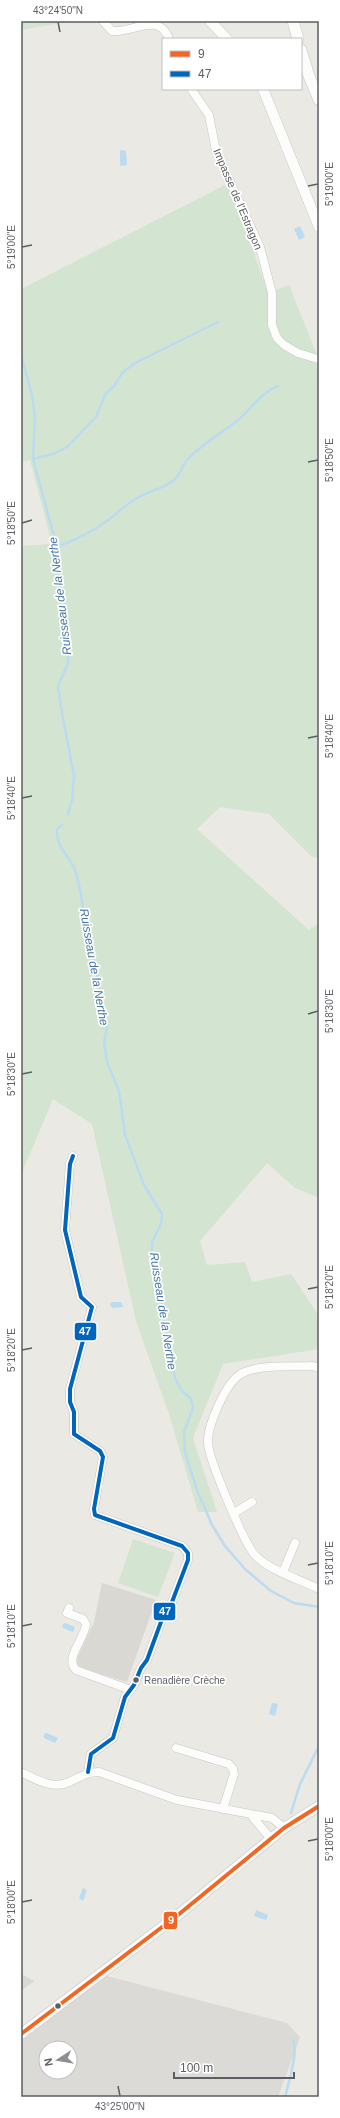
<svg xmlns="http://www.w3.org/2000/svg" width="340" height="2118" font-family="Arial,sans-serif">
  <rect width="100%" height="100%" fill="#eae9e4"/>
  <path fill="#dbdad6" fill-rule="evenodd" d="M103,1975L287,2023L300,2037L278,2097H21V2037ZM46,2048H70V2072H46Z"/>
  <path fill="#dad8d3" d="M102,1583L156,1600L127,1682L78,1667L76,1661L94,1622Z
    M21,1974L34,1981L21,1991Z"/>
  <path fill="#d3e5d1" d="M21,21H73L21,30Z
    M229,183L268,293L289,285L319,360V858L312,857L269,814L220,807L197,829L309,930L319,923V1198L295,1188L267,1163L200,1241L207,1265L245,1262L252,1282L291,1274L319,1316V1349L223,1364L193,1438L217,1512H198L169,1414L136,1321L92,1124L53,1099L21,1175V546L52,544L30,460L21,462V289Z
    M133,1539L175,1553L158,1597L118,1583Z"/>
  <path fill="#bbdbf1" d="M120,150L126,151L127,165L120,166Z
    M300,226L305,237L299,240L294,229Z
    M112,1302H121L123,1307L112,1308L110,1304Z
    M65,1623L75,1627L73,1632L63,1628L62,1625Z
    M272,1703L278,1704L275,1716L269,1714Z
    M47,1733L58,1738L55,1743L44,1738V1734Z
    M83,1888L87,1890L83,1901L79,1898Z
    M256,1910L268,1915L266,1920L254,1916Z"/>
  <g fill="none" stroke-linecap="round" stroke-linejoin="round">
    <path stroke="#bbdbf1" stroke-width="2.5" d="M21,355L32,395L35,417L33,459L57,547L63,638L68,650V663L58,686L62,713L74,776L72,800L68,814
      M33,459L53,454L67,447L96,417L105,395L114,386L123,372L135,363L218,322
      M57,547C75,540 92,532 107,521C118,513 127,503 139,497C150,490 164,489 174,480C180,475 182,466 187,460C202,444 220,434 237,421C251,410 261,392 278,386
      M62,825L57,829C55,846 69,855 75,870C81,888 82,903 85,921C93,956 101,991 107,1027L104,1042L107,1062L119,1091L125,1135L144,1185L162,1214L161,1224L152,1242V1258L175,1378L181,1390L191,1399L193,1408L184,1432L185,1452L197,1490L212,1525L225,1546L245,1569L271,1591L294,1603L319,1607
      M291,1813L300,1784L319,1746
      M285,2097C288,2085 299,2050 293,2040"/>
    <g stroke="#c6c6c5" stroke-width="9">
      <path id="minor" d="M103,21L112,31C133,33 159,11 169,39
        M191,89L209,115L216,151L260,247L272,293V325L277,338L284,345L298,353L318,359
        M73,1156L70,1164L65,1230L81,1297L92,1307L70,1389V1402L74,1412V1434L100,1451L103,1457L94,1509L95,1515L182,1546L188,1553V1560L172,1602L165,1611L147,1660L141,1668L134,1685L125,1697L113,1738L91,1754L88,1772
        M319,1368L313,1366C293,1367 257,1364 241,1374C226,1382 207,1426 208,1443C209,1460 244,1543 255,1555C270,1571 299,1579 319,1589
        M234,1513L252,1502
        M283,1572L295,1543
        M69,1608L67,1613L83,1619L86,1624C85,1639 64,1658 76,1670L131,1690
        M176,1748L229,1764L233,1769L234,1774L223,1809
        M21,1772C35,1779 53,1790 69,1782C81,1777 86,1772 99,1772L177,1800L272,1818L284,1828
        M252,1816L270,1838"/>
    </g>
    <g stroke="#c6c6c5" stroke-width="11">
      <path id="tertiary" d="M210,21L227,39
        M263,89L319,227
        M21,2034L178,1915L284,1828L319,1806"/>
    </g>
    <g stroke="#c6c7c6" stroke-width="12">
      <path id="secondary" d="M293,21L298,39
        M301,50L309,76L319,100"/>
    </g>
    <use href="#minor" stroke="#fcfcfb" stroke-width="8"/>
    <use href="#tertiary" stroke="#fcfcfb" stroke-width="10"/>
    <use href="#secondary" stroke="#fcfcfb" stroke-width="11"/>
    <g stroke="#fff" stroke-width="7">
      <path id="bus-1" d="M21,2034L178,1915L284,1828L319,1806"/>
    </g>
    <g stroke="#fff" stroke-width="7">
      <path id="bus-2" d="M73,1156L70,1164L65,1230L81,1297L92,1307L70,1389V1402L74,1412V1434L100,1451L103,1457L94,1509L95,1515L182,1546L188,1553V1560L172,1602L165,1611L147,1660L141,1668L134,1685L125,1697L113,1738L91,1754L88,1772"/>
    </g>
    <use href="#bus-1" stroke="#f26522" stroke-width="4"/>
    <use href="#bus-2" stroke="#0065bd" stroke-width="4"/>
  </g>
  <path fill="none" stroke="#5b5e62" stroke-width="1.5" d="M58,22L60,32M308,186L318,184M22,247L32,245M308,462L318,460M22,523L32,520M308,738L318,736M22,798L32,796M308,1014L318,1011M22,1074L32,1072M308,1289L318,1287M22,1350L32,1348M308,1565L318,1563M22,1626L32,1624M308,1841L318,1839M22,1902L32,1900M118,2086L120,2096"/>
  <g fill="#5b5e62" stroke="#fff" stroke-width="1.5">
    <circle cx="136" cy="1680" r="3.5"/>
    <circle cx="58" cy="2006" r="3.5"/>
  </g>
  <g text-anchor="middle" stroke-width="3.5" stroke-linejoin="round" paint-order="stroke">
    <g font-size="10" fill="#5b5e62" stroke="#fff" text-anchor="start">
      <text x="144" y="1684">Renadière Crèche</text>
    </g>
    <g font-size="11" fill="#5b5e62" stroke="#fff">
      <text transform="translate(238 199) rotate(67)" y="4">Impasse de l’Estragon</text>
    </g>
    <g font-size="12" font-style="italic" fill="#4777a7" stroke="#fff">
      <text transform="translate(60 596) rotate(-97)" y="4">Ruisseau de la Nerthe</text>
      <text transform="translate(94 967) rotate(80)" y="4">Ruisseau de la Nerthe</text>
      <text transform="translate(163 1311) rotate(81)" y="4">Ruisseau de la Nerthe</text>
    </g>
  </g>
  <g stroke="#fff" stroke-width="1.5">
    <rect x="74" y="1322" width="23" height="19" rx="4" fill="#0065bd"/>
    <rect x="153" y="1602" width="23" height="19" rx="4" fill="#0065bd"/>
    <rect x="163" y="1911" width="15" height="19" rx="4" fill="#f26522"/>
  </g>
  <g font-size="11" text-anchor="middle" font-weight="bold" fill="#fff">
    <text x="85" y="1335">47</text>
    <text x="165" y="1615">47</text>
    <text x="171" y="1924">9</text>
  </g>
  <rect width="340" height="2118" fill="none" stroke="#ffffff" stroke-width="44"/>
  <rect x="162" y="38" width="140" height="52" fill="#ffffff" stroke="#bdbfc0"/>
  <rect x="170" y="51" width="20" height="6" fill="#f26522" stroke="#bdbfc0"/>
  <text x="198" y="58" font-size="12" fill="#5b5e62">9</text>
  <rect x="170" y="71" width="20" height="6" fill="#0065bd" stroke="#bdbfc0"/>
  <text x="198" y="78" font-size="12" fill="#5b5e62">47</text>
  <g transform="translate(58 2060) rotate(258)"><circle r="19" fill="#ffffff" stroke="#bdbfc0"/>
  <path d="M0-3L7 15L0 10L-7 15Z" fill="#8d8f90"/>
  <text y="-6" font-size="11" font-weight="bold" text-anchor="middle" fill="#5b5e62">N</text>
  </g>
  <path d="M174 2072v6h120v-6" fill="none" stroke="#5b5e62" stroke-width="2"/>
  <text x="180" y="2072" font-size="12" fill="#5b5e62" stroke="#ffffff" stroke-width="3" paint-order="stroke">100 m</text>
  <rect x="22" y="22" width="296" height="2074" fill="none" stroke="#5b5e62" stroke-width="1.5"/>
  <g font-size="10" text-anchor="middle" fill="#5b5e62">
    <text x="58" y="14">43°24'50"N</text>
    <text transform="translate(329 184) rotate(-90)" y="4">5°19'00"E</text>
    <text transform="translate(11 247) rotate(-90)" y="4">5°19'00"E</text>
    <text transform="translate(329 460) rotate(-90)" y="4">5°18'50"E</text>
    <text transform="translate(11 523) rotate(-90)" y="4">5°18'50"E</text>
    <text transform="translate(329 736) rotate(-90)" y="4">5°18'40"E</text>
    <text transform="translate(11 798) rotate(-90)" y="4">5°18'40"E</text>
    <text transform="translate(329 1011) rotate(-90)" y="4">5°18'30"E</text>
    <text transform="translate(11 1074) rotate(-90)" y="4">5°18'30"E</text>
    <text transform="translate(329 1287) rotate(-90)" y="4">5°18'20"E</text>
    <text transform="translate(11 1350) rotate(-90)" y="4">5°18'20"E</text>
    <text transform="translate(329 1563) rotate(-90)" y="4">5°18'10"E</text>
    <text transform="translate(11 1626) rotate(-90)" y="4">5°18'10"E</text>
    <text transform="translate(329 1839) rotate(-90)" y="4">5°18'00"E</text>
    <text transform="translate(11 1902) rotate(-90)" y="4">5°18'00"E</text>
    <text x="120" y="2110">43°25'00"N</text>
  </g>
</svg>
